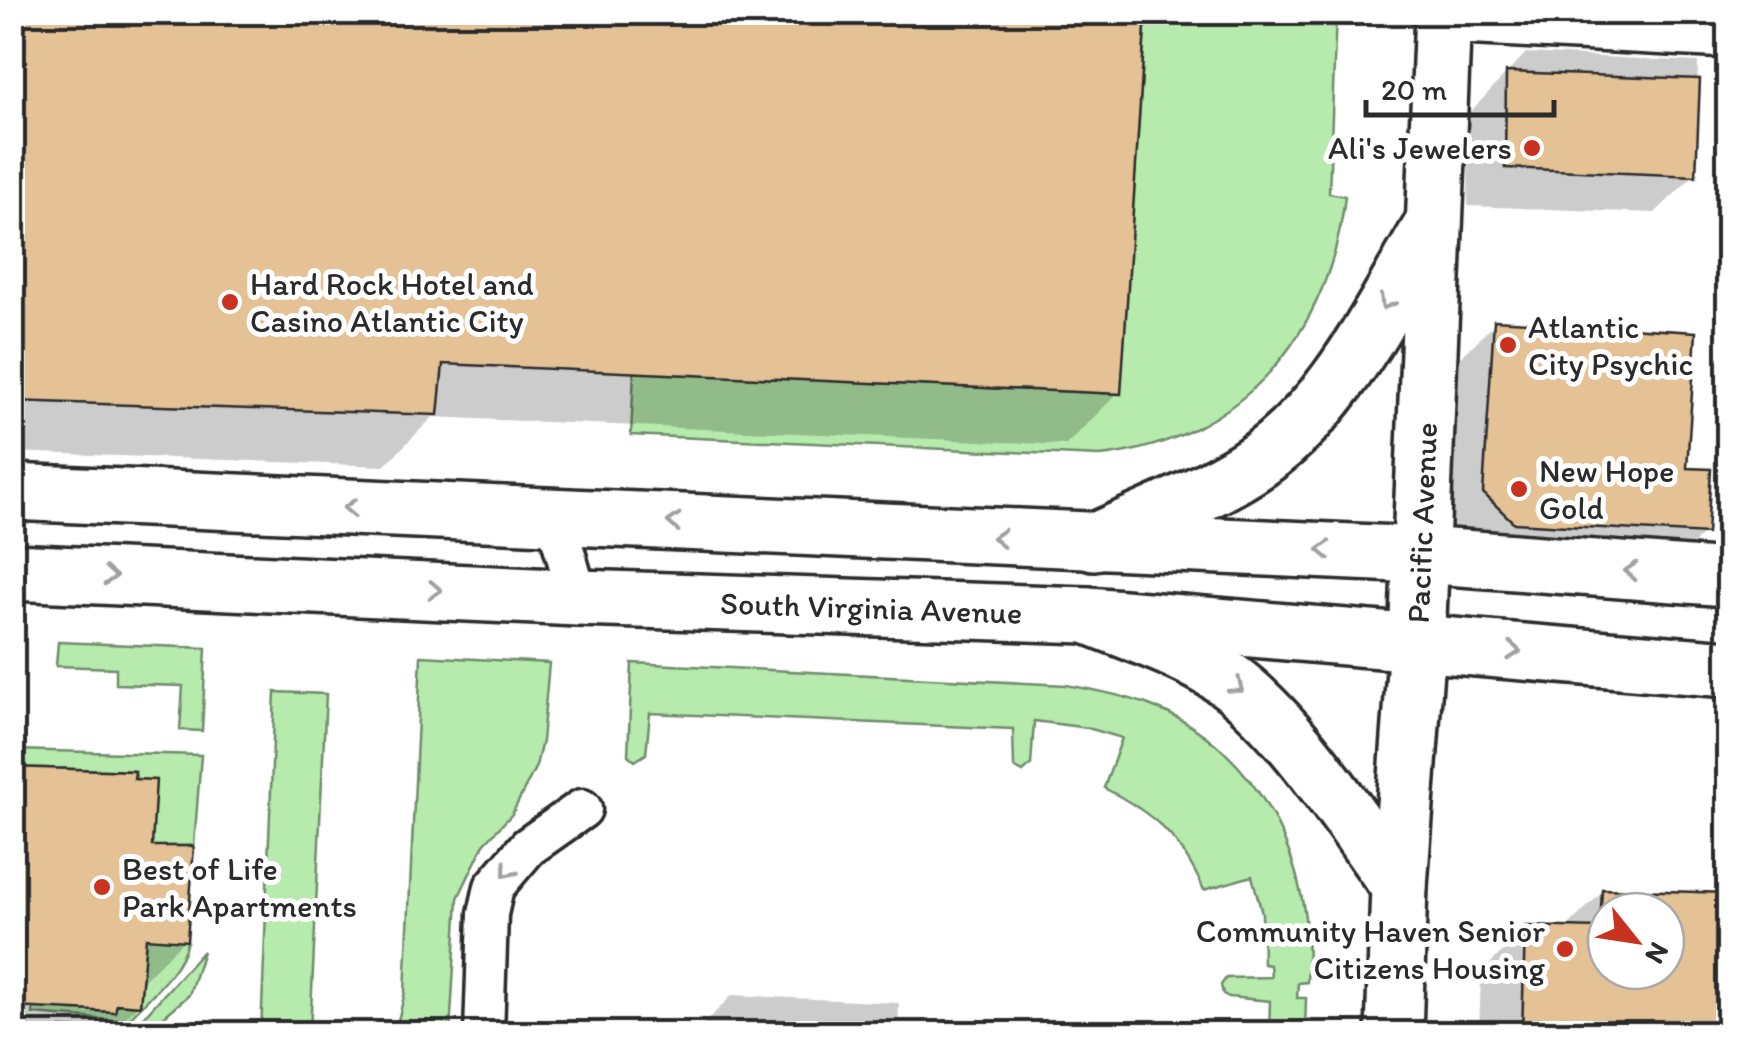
<svg xmlns="http://www.w3.org/2000/svg" width="1741" height="1046" font-family="Itim,sans-serif">
  <rect width="100%" height="100%" fill="#fff"/>
  <filter id="ink" filterUnits="userSpaceOnUse"><feTurbulence type="fractalNoise" baseFrequency=".01" numOctaves="2"/><feDisplacementMap in="SourceGraphic" scale="20" xChannelSelector="R" yChannelSelector="G"/><feConvolveMatrix kernelMatrix="1 2 1 2 8 2 1 2 1" color-interpolation-filters="sRGB"/></filter>
  <g filter="url(#ink)">
    <path fill="#b6ebad" stroke="#708b6c" stroke-width="2.5" d="M1146,13H1336L1329,193L1345,196C1330,334 1242,440 1100,456L631,435L634,372L1120,394Z
      M58,642L206,648L202,731L180,730L183,686L116,684V668L56,666Z
      M421,656L549,663L542,741L536,766L512,814L484,844L458,898L450,1033H395L405,992Z
      M632,663L1066,685C1094,690 1122,695 1149,705C1262,748 1315,868 1307,982L1298,983L1297,998H1306L1305,1033H1269L1270,1001L1229,997L1223,994L1221,985L1226,978L1271,977L1270,965L1263,964L1262,913L1252,876L1204,890C1180,837 1155,814 1104,788L1122,738L1088,728L1034,721L1031,765L1023,772L1014,767L1013,729L650,713L646,754L635,761L628,755Z
      M275,692L326,694L310,1033H261Z
      M13,750L201,755L194,846H170L168,861H151L135,771L13,767Z
      M148,914L187,941C182,970 147,999 127,1021L33,1014L34,1001L68,1010L115,1012L117,1004L140,1006Z
      M203,951L189,995L145,1033H69L63,1028L131,1031Z"/>
    <path fill="#0003" fill-rule="evenodd" d="M12,12L1118,393L1066,445L433,417L384,466L12,452Z
      M1526,53L1698,62L1694,175L1655,213L1468,206L1469,113Z
      M1495,323L1704,533L1666,571L1446,531L1457,361Z
      M149,848L184,940L140,984L138,1005L110,1034H12V1008L93,1013Z
      M1603,891L1728,895V1034H1479L1481,973L1526,928L1565,929ZM1606,911H1666V971H1606Z
      M732,995L899,1003L898,1034H694Z"/>
    <path fill="#e5c196" stroke="#2b2b2b" stroke-width="2.5" fill-rule="evenodd" d="M12,12H1146L1121,394L443,364L438,415L12,401Z
      M1506,72L1700,79L1696,176L1505,168Z
      M1494,320L1696,332L1687,468L1711,469L1707,534L1514,523L1483,493Z
      M12,767L135,771L134,779L156,780L152,846H194L187,941L146,938L140,1006L117,1004L115,1012L12,1007Z
      M1602,889L1728,893V1034H1522L1525,926L1600,928ZM1606,911H1666V971H1606Z"/>
    <g fill="none" stroke-linecap="round" stroke-linejoin="round">
      <g stroke="#2b2b2b" stroke-width="45">
        <path id="lane" d="M555,517L578,598
          M484,1034L488,914L494,887L528,847L582,809"/>
      </g>
      <g stroke="#2b2b2b" stroke-width="62">
        <g id="street">
          <path d="M1443,15L1728,30"/>
          <path d="M12,492L1421,555"/>
          <path id="s1" d="M12,572L578,598L1087,615L1417,643"/>
        </g>
      </g>
      <g stroke="#2b2b2b" stroke-width="62">
        <g id="secondary">
          <path d="M1094,542C1143,519 1201,497 1247,468C1334,414 1380,312 1432,226"/>
          <path d="M1421,555L1728,578"/>
          <path d="M1087,615C1134,634 1185,650 1227,679C1290,723 1352,822 1399,886"/>
          <path d="M1417,643L1728,669"/>
          <path id="s2" d="M1394,1034L1399,886L1417,643L1443,12"/>
        </g>
      </g>
      <use href="#lane" stroke="#fff" stroke-width="38"/>
      <use href="#street" stroke="#fff" stroke-width="55"/>
      <use href="#secondary" stroke="#fff" stroke-width="55"/>
    </g>
    <defs><path id="oneway-chevron" d="M-2-3.5L2.5 0L-2 3.5" fill="none" stroke-width="1.6" stroke-linecap="round" stroke-linejoin="round" transform="scale(2.5)"/></defs>
    <g stroke="#a0a0a0">
      <use href="#oneway-chevron" transform="translate(1386 303) rotate(121)"/>
      <use href="#oneway-chevron" transform="translate(350 508) rotate(-178)"/>
      <use href="#oneway-chevron" transform="translate(674 522) rotate(-177)"/>
      <use href="#oneway-chevron" transform="translate(999 538) rotate(-177)"/>
      <use href="#oneway-chevron" transform="translate(1324 550) rotate(-178)"/>
      <use href="#oneway-chevron" transform="translate(1631 571) rotate(-176)"/>
      <use href="#oneway-chevron" transform="translate(110 576) rotate(3)"/>
      <use href="#oneway-chevron" transform="translate(435 590) rotate(3)"/>
      <use href="#oneway-chevron" transform="translate(1514 651) rotate(5)"/>
      <use href="#oneway-chevron" transform="translate(1237 687) rotate(38)"/>
      <use href="#oneway-chevron" transform="translate(508 871) rotate(130)"/>
    </g>
  </g>
  <g fill="#c8321e" stroke="#fff" stroke-width="4">
    <circle cx="1532" cy="148" r="10"/>
    <circle cx="230" cy="302" r="10"/>
    <circle cx="1508" cy="345" r="10"/>
    <circle cx="1519" cy="489" r="10"/>
    <circle cx="102" cy="887" r="10"/>
    <circle cx="1565" cy="949" r="10"/>
  </g>
  <g text-anchor="middle" stroke-width="10" stroke-linejoin="round" paint-order="stroke">
    <g font-size="32" fill="#2b2b2b" stroke="#fff" text-anchor="start">
      <text x="1512" y="159" text-anchor="end">Ali's Jewelers</text>
      <text x="250" y="295">Hard Rock Hotel and<tspan x="250" dy="37">Casino Atlantic City</tspan></text>
      <text x="1528" y="338">Atlantic<tspan x="1528" dy="37">City Psychic</tspan></text>
      <text x="1539" y="482">New Hope<tspan x="1539" dy="37">Gold</tspan></text>
      <text x="122" y="880">Best of Life<tspan x="122" dy="37">Park Apartments</tspan></text>
      <text x="1545" y="942" text-anchor="end">Community Haven Senior<tspan x="1545" dy="37">Citizens Housing</tspan></text>
    </g>
    <g font-size="32" fill="#2b2b2b" stroke="#fff">
      <text dy="11" stroke="none"><textPath href="#s2" startOffset="512">Pacific Avenue</textPath></text>
      <text dy="11" stroke="none"><textPath href="#s1" startOffset="860">South Virginia Avenue</textPath></text>
    </g>
  </g>
  <rect width="1741" height="1046" fill="none" stroke="#fff" stroke-width="50"/>
  <rect x="25" y="25" width="1691" height="996" fill="none" stroke="#2b2b2b" stroke-width="4" filter="url(#ink)"/>
  <g transform="translate(1636 941) rotate(120)"><circle r="48" fill="#ffffff" stroke="#aaaaaa" stroke-width="2.5"/>
  <path d="M0-8L18 38L0 25L-18 38Z" fill="#c8321e"/>
  <text y="-15" font-size="28" font-weight="bold" text-anchor="middle" fill="#2b2b2b">N</text>
  </g>
  <path d="M1366 100v15h188v-15" fill="none" stroke="#2b2b2b" stroke-width="5"/>
  <text x="1381" y="100" font-size="30" fill="#2b2b2b" stroke="#ffffff" stroke-width="8" paint-order="stroke">20 m</text>
</svg>
